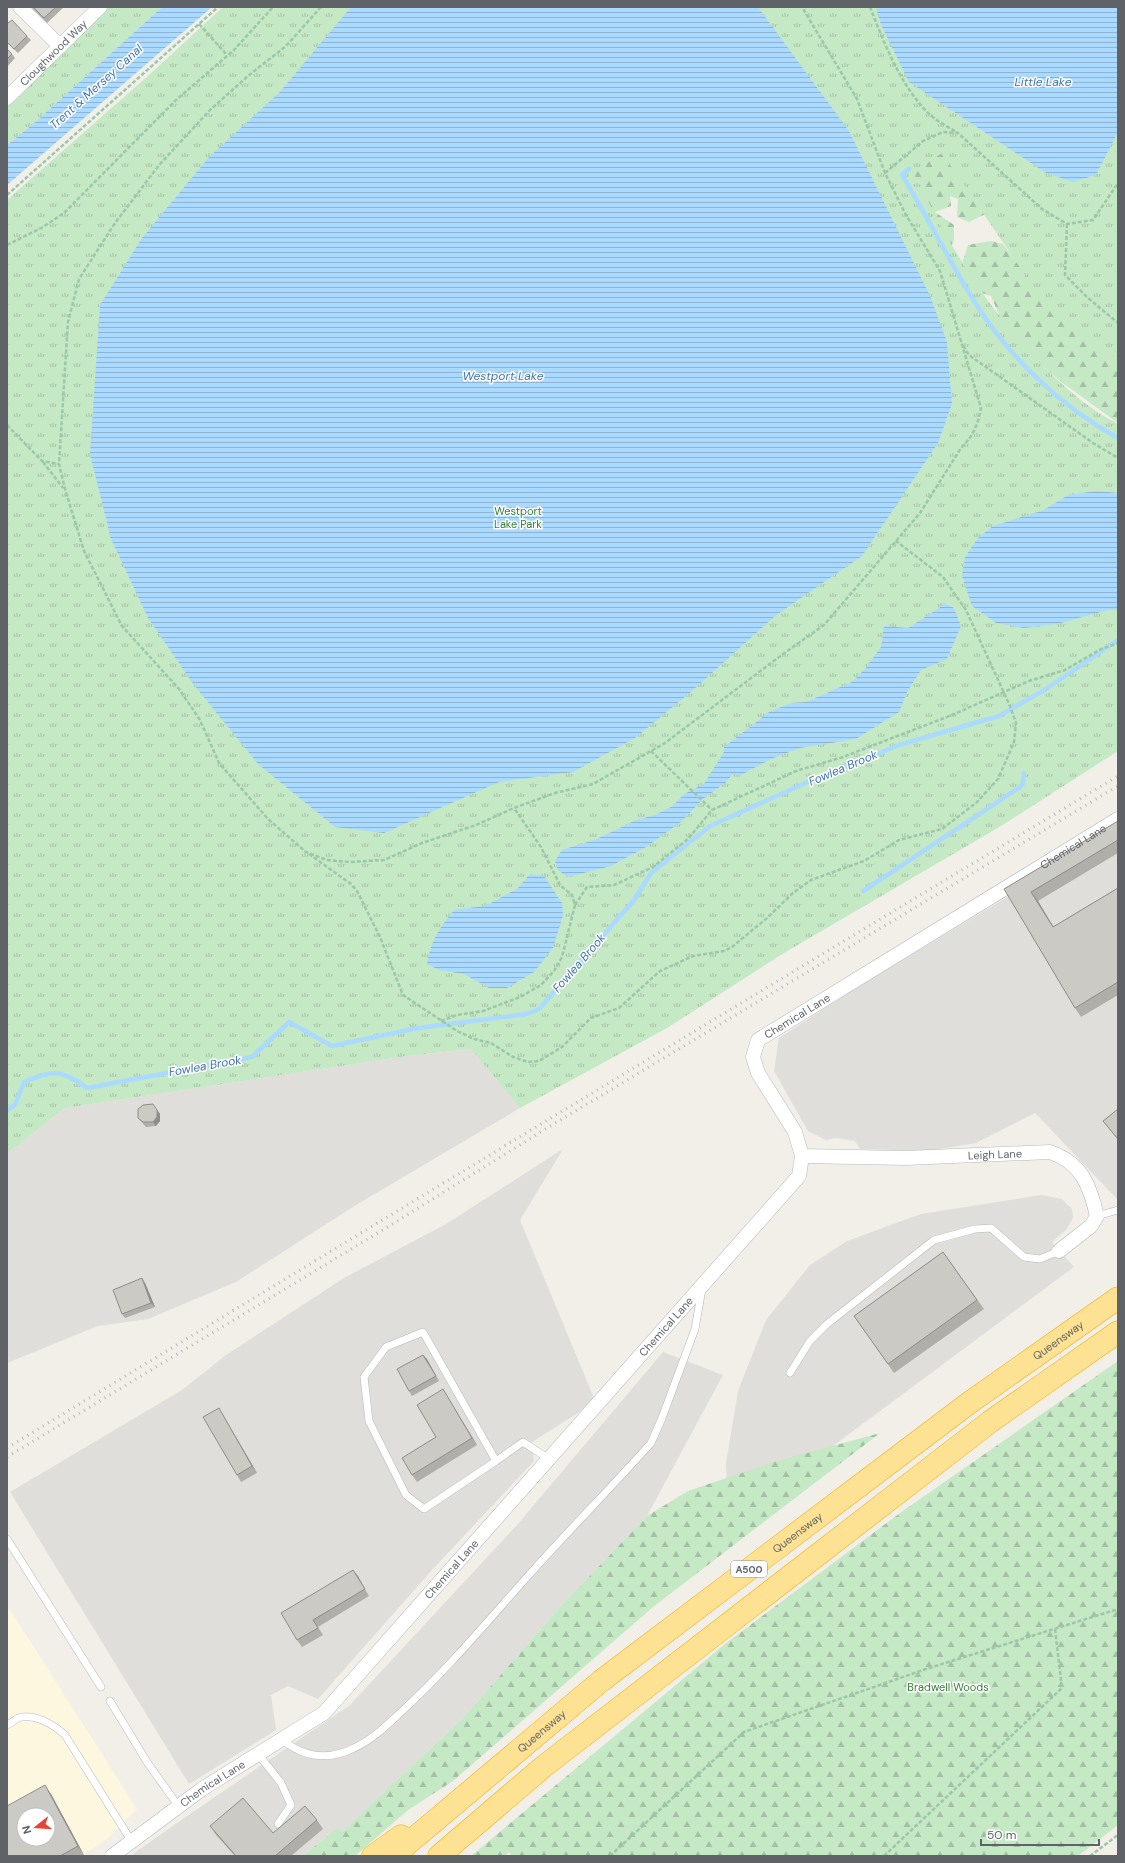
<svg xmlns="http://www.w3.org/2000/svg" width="1125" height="1863" font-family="'DM Sans',sans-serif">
  <defs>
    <pattern id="forest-firs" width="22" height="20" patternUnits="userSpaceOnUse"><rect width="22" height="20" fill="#c5e8c5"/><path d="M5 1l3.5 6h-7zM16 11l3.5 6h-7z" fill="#a3c0a4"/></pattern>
    <pattern id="park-tufts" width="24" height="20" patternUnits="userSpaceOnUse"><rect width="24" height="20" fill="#c5e8c5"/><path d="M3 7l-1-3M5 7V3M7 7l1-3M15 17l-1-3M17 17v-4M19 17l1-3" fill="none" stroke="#a3c0a4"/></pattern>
    <pattern id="water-rules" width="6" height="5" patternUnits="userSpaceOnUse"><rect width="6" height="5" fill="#aadaff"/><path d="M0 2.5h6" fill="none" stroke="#8eb4d2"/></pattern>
  </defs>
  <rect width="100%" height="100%" fill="#f1efe8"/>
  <path fill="#fef7e0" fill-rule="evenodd" d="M7,1605L137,1809L106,1840L82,1856H7ZM24,1815H48V1839H24Z"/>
  <path fill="#e0deda" d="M1118,830V1200L1035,1113L976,1143L928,1151L860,1149L855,1141L836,1138L826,1140L808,1131L774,1071L779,1038L853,990Z
    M471,1049L520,1108L356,1205L236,1282L148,1319L98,1326L7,1363V1154L65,1108L407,1056Z
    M563,1149L520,1220L594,1398L578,1413L532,1442L534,1461L432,1570L318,1699L288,1686L271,1695L276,1730L189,1784L10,1492L182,1390L226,1355L344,1278L446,1224Z
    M1041,1195L1062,1199L1072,1209L1073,1218L1066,1230L1052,1242L1074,1267L744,1512L727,1489L726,1463L738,1391L766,1320L810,1265L847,1241L921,1214Z
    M663,1352L723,1375L647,1516L561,1606L463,1718L342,1832L338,1827L303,1856H130L184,1818L350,1705L517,1525Z"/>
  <path fill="url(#forest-firs)" d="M894,130L928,131L1118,331V423L1060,381L1037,361L988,350L1000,317L991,296L976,291L961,267L968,245L991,241L1003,244L1014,259L1029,275L992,211L969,222L957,217L958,199L950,196L951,206L935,212L954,225V241L948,251L920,190L918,180H914Z
    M1118,1361V1825L1078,1856H512L509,1852L505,1856H471L725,1644L900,1513Z
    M880,1433L653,1607L453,1781L408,1810L355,1856H303L338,1827L342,1832L463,1718L561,1606L647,1516L688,1491L774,1462Z"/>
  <path fill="url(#park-tufts)" d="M107,7H162L32,125L7,145V102Z
    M223,7H1118V359L1093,347L1045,304L942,153L913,172C927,198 940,226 956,252C980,293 1009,330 1042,365C1064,387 1090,410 1118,424V751L1001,826L784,953L667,1028L520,1108L471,1049L407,1056L65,1108L7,1154V200L149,75Z"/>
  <path fill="url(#water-rules)" d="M162,7H212L7,185V145L32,125Z
    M351,7H758L849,131L930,296L947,342L952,404L938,443L862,556L775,616L692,691L635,738L573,772L499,782L384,833L335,827L258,764L194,685L148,618L111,539L90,454L100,305L142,238L209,157L279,93Z
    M876,7H1118V132L1096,175L1073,182L1046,173L909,82L881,25Z
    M1097,491L1118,493V610H1108L1057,624L1024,628L996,623L972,606L962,576L965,557L978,538L993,526L1044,510L1068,495Z
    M944,603L954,608L961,626L947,659L921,670L907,692L899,712L856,739L800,748L771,759L739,776L733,774L725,783L703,799L681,822L646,847L611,866L568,877L558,870L555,861L562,850L597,839L634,821L657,814L673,806L684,794L704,784L724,752V747L769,712L791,703L806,702L852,682L865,669L881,647L884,626L908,628L939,608Z
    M530,874L544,876L562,903L563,915L553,948L534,972L507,988H489L464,974L439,970L427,964C431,940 439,929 454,910L485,906L517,889Z"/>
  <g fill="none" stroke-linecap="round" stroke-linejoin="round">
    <path stroke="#aadaff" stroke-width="4.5" d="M909,169L902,175C927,216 949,260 974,301C1009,357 1061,407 1118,438
      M863,891L1020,787L1023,783L1024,773
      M7,1110L15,1105L24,1082C54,1070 60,1069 87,1088L252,1057L289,1022L332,1046L418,1028L527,1014L539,1009L634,900L651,873L710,826L810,781L899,745L999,716L1046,689L1118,640"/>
    <g stroke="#b5b8bc" stroke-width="8">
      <path id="lane" d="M1097,1216L1118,1210
        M790,1373L810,1341L827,1324L934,1240L975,1229L991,1228L1024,1257L1040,1259L1059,1251
        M496,1461L424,1509L406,1495L369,1421L364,1377L386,1347L423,1332L496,1461L523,1442L549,1459
        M7,1539L101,1687
        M110,1701L147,1762L179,1807
        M7,1725C11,1723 15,1720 18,1718C35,1713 54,1725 65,1735L132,1842
        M281,1739C303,1757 328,1761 354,1748C372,1740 386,1726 400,1713C446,1671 486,1623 528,1576C568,1531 611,1488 651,1443L662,1418L695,1329L702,1289
        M258,1754L281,1783L291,1805L278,1824"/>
    </g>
    <g stroke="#b5b8bc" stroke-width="15">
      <g id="street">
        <path d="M20,7L60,46"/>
        <path id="s1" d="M7,98L100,7"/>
        <path id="s2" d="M802,1156L906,1158L1050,1152C1082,1163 1090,1186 1097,1216L1091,1226L1059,1251"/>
        <path id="s3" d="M112,1856L202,1789L324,1713L799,1176L802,1156L795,1132L758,1073L753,1057L758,1040L1118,819"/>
      </g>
    </g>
    <g stroke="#f9ab00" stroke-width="23">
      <g id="highway">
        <path d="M373,1856L401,1836"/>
        <path id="s4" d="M393,1856L601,1681L969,1403L1118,1298"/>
        <path d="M439,1856L543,1767L991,1421L1118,1332"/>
      </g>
    </g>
    <path stroke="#9cc7a9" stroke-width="2.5" stroke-dasharray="4 2" stroke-linecap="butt" d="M321,7L286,46L248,76L210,110L160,164L115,223L79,279L68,322L59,464L65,489L84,551L122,626L179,689L200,720L219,763L268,819L306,852L327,860L349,862L384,860L422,843L476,825L514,808L555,793L593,784L665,743L779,657L824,625L920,513L961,448C973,436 978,425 981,408L940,271L906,215L885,173L857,99L802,7
      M870,7C884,43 900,84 927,112C935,120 948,127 958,133
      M199,24L227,55
      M885,173L923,141L943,132L958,133L1042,209L1067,224L1093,220L1118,183
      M7,195L218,7
      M1067,224L1065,275L1088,298L1118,323
      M7,245L43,227L64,213L176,100L234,50L273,7
      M963,346L969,355L1093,443L1118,458
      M7,425L42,461L59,464
      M43,462L63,488
      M651,751L712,810
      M309,854L351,884L357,891L380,937L403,995L457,1031L474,1039L491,1043L513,1057L528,1062L539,1061L562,1047L591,1018L619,1008L660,971L693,956L724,951L732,947L767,918L793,893L811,880L864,861L899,840L942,829L976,803L998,779L1014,742L1016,723L1010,706L966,610L954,593L943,577L896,541
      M575,905L587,887L614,885L653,867L688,839L712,810L796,771L843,757L952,715L1029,681L1065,670L1101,649L1118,643
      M441,1021L457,1015L483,1011L520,997L541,985L554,971L562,957L575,905L572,895L560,885L541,847L514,808
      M610,1856L744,1732L926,1669L1118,1609
      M884,1856L1062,1688L1055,1629
      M1090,1856L1118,1835"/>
    <use href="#lane" stroke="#fff" stroke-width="7"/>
    <use href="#street" stroke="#fff" stroke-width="14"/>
    <use href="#highway" stroke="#fde293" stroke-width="22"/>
    <path stroke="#b6b7b8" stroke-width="3" stroke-dasharray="1 5" stroke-linecap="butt" d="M7,1448C377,1223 747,999 1118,776
      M7,1457L386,1228L552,1125L1118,786"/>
  </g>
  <path fill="#afaea9" d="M31,7H62L63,8L47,23Z
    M7,24L27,36L31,40L18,53L7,43Z
    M7,49L12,54L15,58L7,67Z
    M1118,821V853L1038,901L1053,927L1118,888V995L1081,1017L1075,1008L1004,889Z
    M1118,1109V1140L1103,1121Z
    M157,1110L160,1114V1121L156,1126L146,1127L138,1118Z
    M943,1252L984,1309L894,1373L854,1316Z
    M145,1283L155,1307L125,1318L122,1314Z
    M423,1355L439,1381L412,1396L409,1391Z
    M447,1396L477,1445L417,1482L412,1475L436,1437Z
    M223,1415L257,1473L241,1482L237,1475Z
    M353,1570L369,1596L318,1627L323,1635L302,1647L297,1640Z
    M51,1794L84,1855L83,1856H7Z
    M317,1820L323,1829L291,1856H235L216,1835L210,1826L273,1833Z"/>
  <path fill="#8f8d8a" d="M1031,892L1038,901L1059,936L1053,927Z
    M157,1110L160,1114V1121L156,1126L153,1122Z
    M142,1278L145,1283L155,1307L151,1303Z
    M423,1355L427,1359L439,1381L436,1376Z
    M443,1389L447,1396L477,1445L472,1438Z
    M219,1408L223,1415L257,1473L252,1466Z
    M353,1570L358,1576L369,1596L365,1589Z
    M45,1785L51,1794L84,1855L78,1846Z"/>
  <path fill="#cccac5" stroke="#8f8d8a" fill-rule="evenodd" d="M33,7H56L44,18Z
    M12,20L27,36L14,49L7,42V24Z
    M7,49L12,54L7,59Z
    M1118,821V840L1031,892L1053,927L1118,888V982L1075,1008L1004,889Z
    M153,1104L157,1110V1117L153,1122H143L138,1118V1109L143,1105Z
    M1118,1109V1139L1103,1121Z
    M943,1252L977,1300L888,1364L854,1316Z
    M142,1278L151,1303L122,1314L113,1290Z
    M423,1355L436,1376L409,1391L397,1369Z
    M443,1389L472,1438L412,1475L402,1458L436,1437L417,1405Z
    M219,1408L252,1466L237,1475L203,1417Z
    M353,1570L365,1589L313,1620L318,1628L297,1640L281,1613Z
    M45,1785L78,1846L60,1856H7V1806ZM24,1815H48V1839H24Z
    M243,1798L273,1833L305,1806L317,1820L275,1856H236L210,1826Z"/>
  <g text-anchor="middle" stroke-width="3" stroke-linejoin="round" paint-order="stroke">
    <rect fill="#fff" stroke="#8f9295" stroke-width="1" x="731" y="1561" width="36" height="16" rx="3"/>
    <g font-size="10" font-weight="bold" fill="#5f6368">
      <text x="749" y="1573">A500</text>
    </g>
    <g font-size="11" fill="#5f6368" stroke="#fff">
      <text dy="4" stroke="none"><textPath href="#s1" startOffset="65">Cloughwood Way</textPath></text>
      <text dy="4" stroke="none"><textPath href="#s3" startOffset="1492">Chemical Lane</textPath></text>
      <text dy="4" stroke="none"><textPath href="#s3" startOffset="1168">Chemical Lane</textPath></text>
      <text dy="4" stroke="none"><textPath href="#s2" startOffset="193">Leigh Lane</textPath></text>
      <text dy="4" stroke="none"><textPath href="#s3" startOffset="772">Chemical Lane</textPath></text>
      <text dy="4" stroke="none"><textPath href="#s4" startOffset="842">Queensway</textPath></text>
      <text dy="4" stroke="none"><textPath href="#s4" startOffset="518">Queensway</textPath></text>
      <text dy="4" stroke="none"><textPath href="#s3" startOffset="448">Chemical Lane</textPath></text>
      <text dy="4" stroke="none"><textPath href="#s4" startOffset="194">Queensway</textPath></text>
      <text dy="4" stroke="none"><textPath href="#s3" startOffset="124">Chemical Lane</textPath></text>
    </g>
    <g font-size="11" fill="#348238" stroke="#fff">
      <text x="518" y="515">Westport<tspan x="518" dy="13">Lake Park</tspan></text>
      <text x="948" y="1691">Bradwell Woods</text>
    </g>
    <g font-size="12" font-style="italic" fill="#4174aa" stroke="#fff">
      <text x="1043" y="86">Little Lake</text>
      <text transform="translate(96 87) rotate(-42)" y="4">Trent &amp; Mersey Canal</text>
      <text x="503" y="380">Westport Lake</text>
      <text transform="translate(843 768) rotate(-23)" y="4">Fowlea Brook</text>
      <text transform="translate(579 963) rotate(-49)" y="4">Fowlea Brook</text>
      <text transform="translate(205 1066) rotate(-10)" y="4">Fowlea Brook</text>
    </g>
  </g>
  <rect width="1125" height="1863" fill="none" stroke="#5f6368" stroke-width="16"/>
  <g transform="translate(36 1827) rotate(253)"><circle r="19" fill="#ffffff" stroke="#bfc1c3"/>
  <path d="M0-3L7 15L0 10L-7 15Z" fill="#ea4335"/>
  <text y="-6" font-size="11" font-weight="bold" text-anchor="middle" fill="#5f6368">N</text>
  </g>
  <path d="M981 1839v6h118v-6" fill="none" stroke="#5f6368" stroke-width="2"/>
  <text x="987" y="1839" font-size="12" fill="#5f6368" stroke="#ffffff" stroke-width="3" paint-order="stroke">50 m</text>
</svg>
